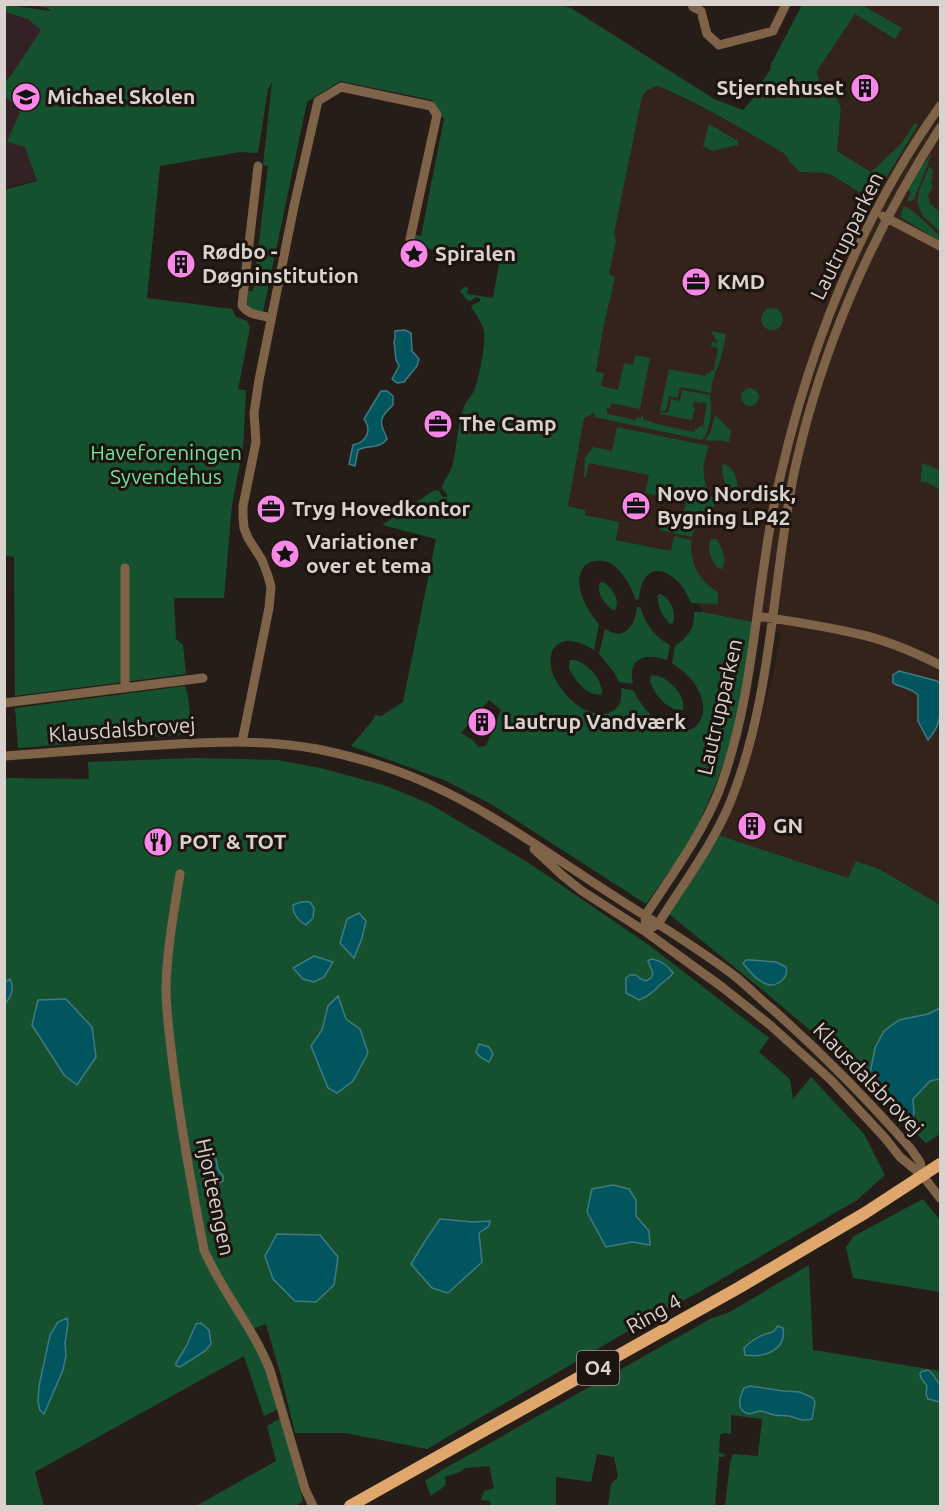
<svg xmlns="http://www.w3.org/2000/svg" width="945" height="1511" font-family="Ubuntu,sans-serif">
  <rect width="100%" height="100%" fill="#271d18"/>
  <path fill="#33231b" d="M811,5H940V905L881,870L857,862L848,878L718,835L743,778L755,743L773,674L781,634L753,622L703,612L671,551L616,540L619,522L584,514L585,510L568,506L584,418L595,413L603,374L596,372L603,329L614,276L609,274L616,241L614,234L642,97L647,90L659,86L734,124L785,154L790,162L800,172L830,174L839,132L841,108L838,100L823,90L818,79Z"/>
  <path fill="#342125" d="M5,10L58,14L39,180L5,187Z"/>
  <path fill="#16512f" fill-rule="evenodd" d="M5,5L52,11L45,7L24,5H559L571,8L714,99L743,110L758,93L762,82L771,69L770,66L802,5H862L902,28L895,39L855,14L817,71L818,79L823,89L838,100L841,108L837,151L871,172L901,144L915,123L918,125L875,196L869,198L830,174L822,173L800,172L790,162L785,154C744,130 703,105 658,86L647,90L642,97L614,234L616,241L609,274L615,277L603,329L596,372L604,373L601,386L618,390L624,363L633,365L635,355L650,358L640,409L611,403L610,408H607V414L636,420L637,417L641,418L642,415L643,416V420L653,422V423L694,432L695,429H698L699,426L703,427L707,403L701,402L700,404L694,401L693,406L695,407L692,420L660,414V412L668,413L671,399L680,401L682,390L710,395C712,412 712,426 702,440L594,417L595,413L584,418L568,506L585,510V515L619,522L616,540L671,551L674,536L691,540C690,562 698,581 718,592V604L691,603C680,572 643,552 639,599L636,600C630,583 616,556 594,561C590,562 585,564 583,568C572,585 588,612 599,624L594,650C583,644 567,635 556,646C550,651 550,660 551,668C554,682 566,696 577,705C597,719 625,718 621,688L634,691C644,713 666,733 692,729C712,716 702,689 687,675C683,670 677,667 672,663L675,646C688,637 695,628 694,612H703L753,622L739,709L727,755L714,789L690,842L646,904L491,804L444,780L351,746L373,720L375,715L381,716L403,702L436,539L382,525L433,491L438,490L443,497H447V494L442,488C443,481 449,475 452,467C457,448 457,426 464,407C466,401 471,397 474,391C479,380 486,343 484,331C482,322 475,314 471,306L480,301V299L477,297L470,301L466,299L460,291L465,287L468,288L467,294L493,298L499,264L426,248L425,254L413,240L414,234L421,236L444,119L432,100L340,81L307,102L263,312L250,308L247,304L248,291H253L268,166L263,165L272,82L268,89L258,153L240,152L160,166L147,298L232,309L236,317L247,321L250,327L238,390H246L243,448L232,504L224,598H174L176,639L183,645L186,674L15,696L14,557L4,555V190L37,181L25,147L7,142L20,112L5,96L4,82L10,77L41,30L28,19L5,12ZM489,700L501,710L486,746L478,747L473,740L461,733Z
    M709,124L738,141V145L712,151L703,146Z
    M932,153L914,199L911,201H907L911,193L907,190L917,172Z
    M929,167L933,170L931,184L933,186L928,195L930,204L940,212L938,216L940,218V232L922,215V213C911,200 924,181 929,167Z
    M904,206L913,211L940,236V241L902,218L900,216Z
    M761 319a11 11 0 1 1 22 0a11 11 0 1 1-22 0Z
    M711,331L726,334L722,355L712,382L711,393L680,387L677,398L669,396L666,410L660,411L669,369L705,376L707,373H710V370H714L718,348L711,346L712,342L718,343Z
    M741 397a9 9 0 1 1 18 0a9 9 0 1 1-18 0Z
    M715,415L731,431L729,442C720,439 713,442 705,440L710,433Z
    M617,427L709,446C700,468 702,483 715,502L712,515C700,519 695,524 692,537L660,530L664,512L683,516L686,502L645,493L649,475L589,463L586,477H584L585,458L593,447L612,451Z
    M922,463L940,470V489C933,487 929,481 921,482Z
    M725,464C735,469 739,481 737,492H732C724,484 722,476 722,465Z
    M711,539H716C723,547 726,557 723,568L721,569L718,568C711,560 706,549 711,539Z
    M603,582C612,588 621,600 615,610H612C605,602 596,595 600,583Z
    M660,594C671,599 676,611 673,623L670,624C662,615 657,607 658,595Z
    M637,607H640C646,624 653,636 670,645L667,660C645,652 627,658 633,684L619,682L614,672L599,654L605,629C625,642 635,625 637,607Z
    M570,660C585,659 603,679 602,694C587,697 576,681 569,669Z
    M652,675C666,675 687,695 683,710C668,712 651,692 650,678Z
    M185,686L188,696L192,734L18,748L15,708Z
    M194,758L278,760L320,768L387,786L430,804L532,865L653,948L769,1038L759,1052L790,1079L793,1099L811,1077L864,1134L885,1175L857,1200L701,1291L640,1324L427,1449L345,1433H295L281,1376L266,1324L247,1331L265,1366L278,1409L264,1416L244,1356L35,1472L44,1506H5V778L89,779L88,762Z
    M718,835L848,878L856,861L881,870L940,905V1008L928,1014L899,1020L884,1031L875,1048L869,1077L893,1105L899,1114H914L913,1099L930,1081L940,1079V1134L926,1143L913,1131L898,1120L860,1079L811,1031L765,992L669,914Z
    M923,1199L940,1220V1292L853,1278L846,1247L854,1236Z
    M809,1265L813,1350L940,1371V1506H725L730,1463L733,1454L758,1456L762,1419L731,1415V1434L724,1433L720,1435L719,1453L725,1454L724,1457H719L715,1506H608L611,1484L618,1477L614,1457L597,1454L591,1482L556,1477V1506H491L490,1501L481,1500L484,1491L494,1488L489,1466L465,1468L460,1472L445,1477L446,1485L431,1496L425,1481L442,1470L712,1318L728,1313ZM756,1386L766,1389L791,1392L815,1406L812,1419L806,1421L790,1416L773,1415L759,1411Z
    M282,1417L303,1501L295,1506H196L276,1461L267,1426Z"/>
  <path fill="#00555f" stroke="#417a81" stroke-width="1.5" d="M405,330L411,333L412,351L419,359L417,366L404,382L397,383L392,379L399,366L396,360L394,341L395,339V331Z
    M381,391H387L393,396V405C386,412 378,418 383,429C384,432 386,435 387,439C379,450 368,444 358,450L355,466L349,464L353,445C367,442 372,430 364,419Z
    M899,671L937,681L940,684C941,706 944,722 928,740L918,721V695C911,688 902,688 893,683V675Z
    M301,902H310L314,908L313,918L306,925C298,920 293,915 293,905Z
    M359,913L366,921L362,938L354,958L340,943L347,919Z
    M314,956L333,962L324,977L314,982L303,979L293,968Z
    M651,959C662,961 667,965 673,973C669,979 665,980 661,984C654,991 649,996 639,1000L626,993V978L630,975H636L641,979L646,981L651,978L653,973L648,961Z
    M746,960H751L776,962L786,967C789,979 775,989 764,983C756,979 748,970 743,963Z
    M10,979C15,988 11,997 5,1004V982Z
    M338,996L346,1019L360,1029L368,1053L353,1081L337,1093L328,1088L311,1046L322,1030L328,1006Z
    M66,999L92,1027L96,1057L77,1085L64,1075L32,1025L38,1000Z
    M940,1008V1079L930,1081L913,1099L914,1114L910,1119L904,1118L899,1114L893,1105L869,1078L875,1048L884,1031L899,1020L928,1014Z
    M479,1044L489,1047L493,1054L489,1062L480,1057L476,1052Z
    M212,1156L216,1159L218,1170L223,1176V1181L217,1184L208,1183L204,1179L200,1171L207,1163L209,1157Z
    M613,1185L629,1189L636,1200V1216L649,1231L650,1245L632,1242L606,1247L587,1212L592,1189Z
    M440,1219L472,1222L490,1221L489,1226L479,1233L482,1262L448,1293L432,1288L411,1264L425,1241Z
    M277,1234L320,1235L338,1257L334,1285L316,1302L295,1301L273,1279L265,1256Z
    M67,1318L68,1323L65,1343L66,1355L63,1370L44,1414L40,1410L38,1402L39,1386L50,1335L58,1322Z
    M201,1323L209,1330L211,1344L205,1351L180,1367L176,1366V1363L186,1347L196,1324Z
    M778,1326L783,1328C787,1351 763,1358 745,1355L744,1348C752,1340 762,1334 773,1332Z
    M928,1370C934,1374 936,1380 940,1385V1402L928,1399L926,1394L927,1386L921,1378L920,1373L923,1371Z
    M750,1386L783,1391L800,1392L813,1398L815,1402L812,1419C803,1422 797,1418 789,1416C784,1415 779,1416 774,1415C770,1414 765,1411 760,1411C754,1412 748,1417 742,1410C737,1404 741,1394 744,1388Z"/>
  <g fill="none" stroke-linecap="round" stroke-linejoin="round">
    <path stroke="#7e6348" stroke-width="9" d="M692,4L693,7L701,11L707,34L719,45L773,31L786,4
      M258,166L242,305C247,315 261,315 271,318
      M883,216L940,246
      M125,568V688
      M757,616C791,621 825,626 858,634C887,640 914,652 940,665
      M4,703L203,678
      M242,742L269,608L271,587L268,576L262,560L248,538L244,528L243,517V506L256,442L254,413L259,380L294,206L318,101L341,87L431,106L437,115L410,239
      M4,756C57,752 109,748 161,745C213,742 266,739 317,749C356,757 395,768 431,785C487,810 537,846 588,879C637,912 689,941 736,977C748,987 759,998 771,1008C821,1052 867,1099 911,1149L920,1162L923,1176
      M534,849L563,876L582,891L646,932L722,987L770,1025L831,1080L885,1138L900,1157L923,1176L940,1198
      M180,874C174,911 167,949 166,987C166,1013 170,1039 173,1065C181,1127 192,1189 204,1250C222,1292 253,1327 270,1370L305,1489L313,1506
      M653,927L658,924C683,884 712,846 730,803C772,699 772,586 793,478C797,458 802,439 807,420C836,316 882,218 940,128
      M646,932L645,916C671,876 701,836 719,791C753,701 755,604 773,510C802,367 855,226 940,106"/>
    <path stroke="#dfa76b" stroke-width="12" d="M350,1506L740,1287L865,1213L940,1164"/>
  </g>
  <defs>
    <g id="building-disc" transform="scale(1.5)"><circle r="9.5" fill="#f987e8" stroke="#1d140f"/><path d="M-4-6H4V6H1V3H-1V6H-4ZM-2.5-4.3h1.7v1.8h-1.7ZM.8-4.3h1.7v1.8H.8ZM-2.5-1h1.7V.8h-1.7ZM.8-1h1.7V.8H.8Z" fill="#111"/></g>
    <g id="school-disc" transform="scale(1.5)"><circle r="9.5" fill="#f987e8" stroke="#1d140f"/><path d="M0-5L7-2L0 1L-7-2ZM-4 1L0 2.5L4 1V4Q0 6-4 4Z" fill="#111"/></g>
    <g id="sight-disc" transform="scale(1.5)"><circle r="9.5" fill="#f987e8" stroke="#1d140f"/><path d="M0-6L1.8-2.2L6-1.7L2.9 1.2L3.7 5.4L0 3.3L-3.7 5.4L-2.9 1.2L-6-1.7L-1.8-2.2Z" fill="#111"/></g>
    <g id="office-disc" transform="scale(1.5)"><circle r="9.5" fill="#f987e8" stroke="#1d140f"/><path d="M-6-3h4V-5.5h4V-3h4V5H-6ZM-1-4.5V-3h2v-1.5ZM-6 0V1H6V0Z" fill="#111"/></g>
    <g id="restaurant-disc" transform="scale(1.5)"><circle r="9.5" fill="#f987e8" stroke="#1d140f"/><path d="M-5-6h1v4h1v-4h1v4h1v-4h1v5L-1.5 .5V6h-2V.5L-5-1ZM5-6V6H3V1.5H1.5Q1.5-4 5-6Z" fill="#111"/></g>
  </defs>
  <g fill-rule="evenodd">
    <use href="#building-disc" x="865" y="88"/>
    <use href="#school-disc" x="26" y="97"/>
    <use href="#sight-disc" x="414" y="254"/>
    <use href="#building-disc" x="181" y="264"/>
    <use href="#office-disc" x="696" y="282"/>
    <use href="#office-disc" x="438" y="424"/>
    <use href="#office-disc" x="636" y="506"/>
    <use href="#office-disc" x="271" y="509"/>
    <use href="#sight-disc" x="285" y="554"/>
    <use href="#building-disc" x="482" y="722"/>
    <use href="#building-disc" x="752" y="826"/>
    <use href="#restaurant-disc" x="158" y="842"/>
  </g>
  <g text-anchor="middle" stroke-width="6" stroke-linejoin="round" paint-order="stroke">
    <rect fill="#1d140f" stroke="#a19995" stroke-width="1.5" x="577" y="1351" width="42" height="34" rx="4.5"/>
    <g font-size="20" font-weight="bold" fill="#d9d2cf">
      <text x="598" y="1375">O4</text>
    </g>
    <g font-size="21" font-weight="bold" fill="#d9d2cf" stroke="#1d140f" text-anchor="start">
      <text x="844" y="95" text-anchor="end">Stjernehuset</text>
      <text x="47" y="104">Michael Skolen</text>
      <text x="202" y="259">Rødbo -<tspan x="202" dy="24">Døgninstitution</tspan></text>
      <text x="435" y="261">Spiralen</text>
      <text x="717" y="289">KMD</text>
      <text x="459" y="431">The Camp</text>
      <text x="657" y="501">Novo Nordisk,<tspan x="657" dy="24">Bygning LP42</tspan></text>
      <text x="292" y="516">Tryg Hovedkontor</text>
      <text x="306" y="549">Variationer<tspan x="306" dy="24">over et tema</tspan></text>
      <text x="503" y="729">Lautrup Vandværk</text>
      <text x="773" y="833">GN</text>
      <text x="179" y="849">POT &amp; TOT</text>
    </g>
    <g font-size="21" fill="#d9d2cf" stroke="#1d140f">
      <text transform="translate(847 236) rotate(-64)" y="7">Lautrupparken</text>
      <text transform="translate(720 707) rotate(-77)" y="7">Lautrupparken</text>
      <text transform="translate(122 730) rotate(-4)" y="7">Klausdalsbrovej</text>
      <text transform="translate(868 1079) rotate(46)" y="7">Klausdalsbrovej</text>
      <text transform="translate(215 1197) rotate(78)" y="7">Hjorteengen</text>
      <text transform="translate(654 1314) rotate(-29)" y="7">Ring 4</text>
    </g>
    <g font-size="21" fill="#6ee39a" stroke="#1d140f">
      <text x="166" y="460">Haveforeningen<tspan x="166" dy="24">Syvendehus</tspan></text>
    </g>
  </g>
  <rect width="945" height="1511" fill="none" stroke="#d9d2cf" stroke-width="12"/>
</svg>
